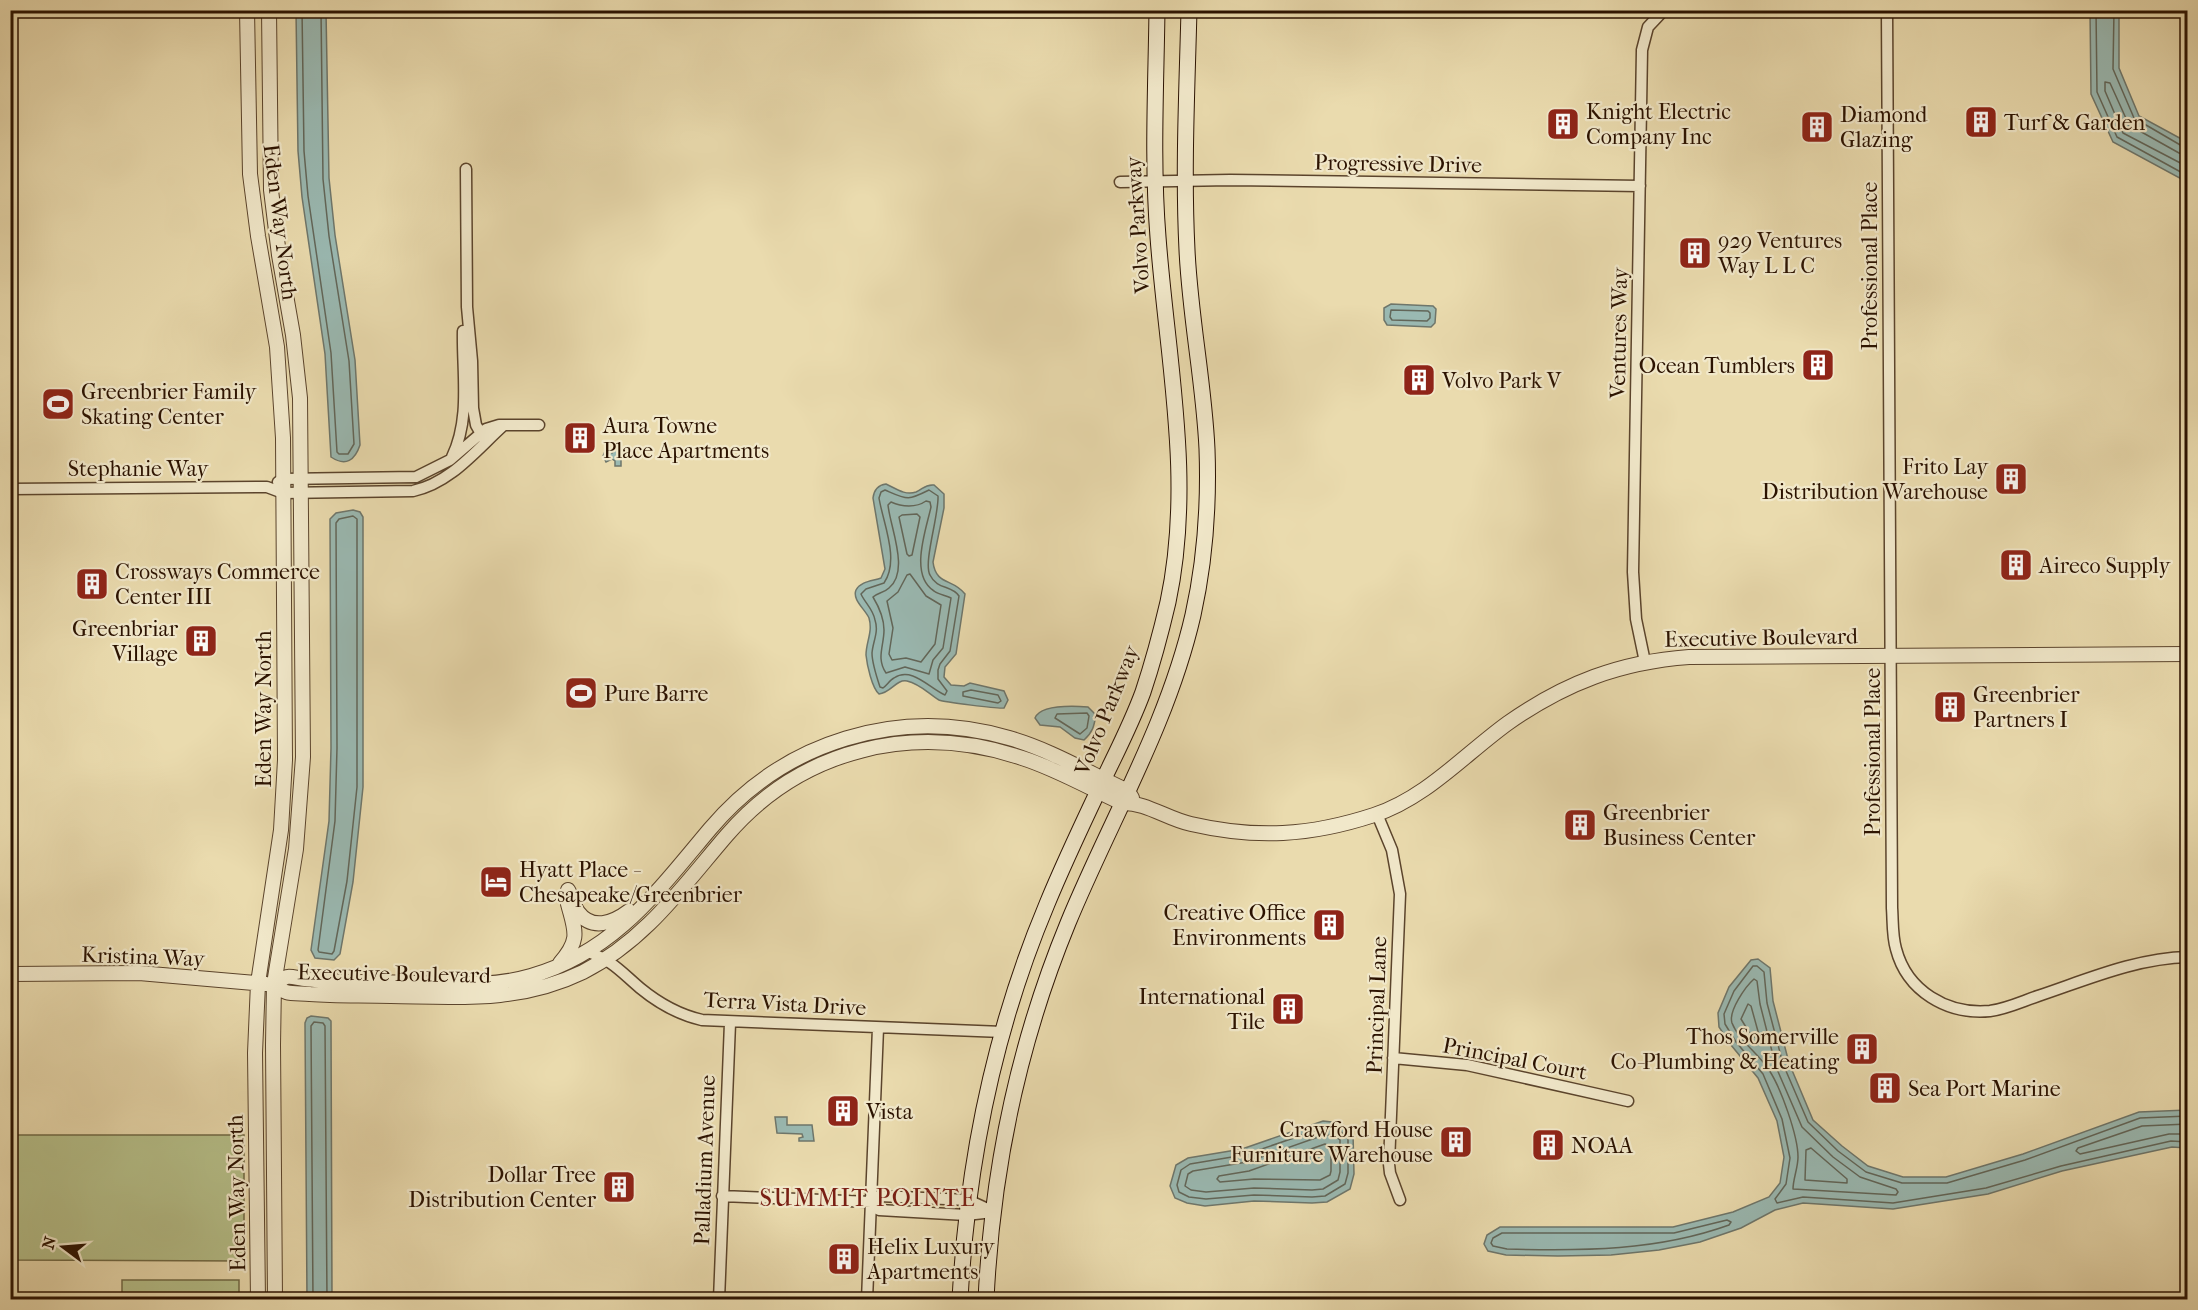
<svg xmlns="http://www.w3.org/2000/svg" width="2198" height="1310" font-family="'IM FELL French Canon',serif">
  <rect width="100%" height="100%" fill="#eadbae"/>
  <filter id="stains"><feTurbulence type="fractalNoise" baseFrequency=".00333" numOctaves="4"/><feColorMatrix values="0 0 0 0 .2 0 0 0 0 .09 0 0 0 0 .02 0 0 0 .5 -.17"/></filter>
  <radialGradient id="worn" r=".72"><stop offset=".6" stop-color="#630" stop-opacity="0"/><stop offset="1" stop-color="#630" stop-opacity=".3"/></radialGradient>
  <path fill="#b6c08a" stroke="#706945" stroke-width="1.5" d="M11,1135H244V1261L11,1260Z
    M122,1280H239V1299H122Z"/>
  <path fill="#9ab9b2" stroke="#6e766b" stroke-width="1.5" d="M296,11H326L329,178L335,235L355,360L360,445C355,460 346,467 331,457L325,354L302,197L298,151Z
    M2090,11H2119V68L2139,116L2187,142V182L2113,142L2091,94Z
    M1391,304L1433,306L1436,309L1435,323L1431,327L1387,325L1384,320V308Z
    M616,445L621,446V466H615V461L612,459L606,462L603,456L606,449L612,453L615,449Z
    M886,484C895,488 905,496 916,492C923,489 925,484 934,485L944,494V508L933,562C936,586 953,578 965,594L956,654L945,667L944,677L951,685L964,686L970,683L1004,691L1008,700L1004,708C998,709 944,702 939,700C928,693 920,684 907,681C896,679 891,693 879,694C872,688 867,665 866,655C866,642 873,632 869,618C865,609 852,600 856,590C861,581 873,581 881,578L885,569L873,498C874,490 878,485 886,484Z
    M353,510L360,512L363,517V787L353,882L340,954L334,960L315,958L311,950L329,821L331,748L330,519L336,513Z
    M1088,707L1096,715C1094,726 1093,732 1084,740L1075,738L1060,727L1040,725L1035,718C1041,704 1074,706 1088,707Z
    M1758,959L1770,968L1773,1001L1789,1063L1813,1120L1842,1146L1868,1166L1903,1177H1946L2023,1154L2139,1112L2187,1110V1148L2172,1147L2062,1171L1988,1194L1893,1209L1803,1203L1775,1210L1741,1228L1700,1242L1659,1250L1611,1255L1558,1256L1506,1255L1488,1251L1484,1244L1487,1235L1500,1227H1673L1733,1212L1769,1197L1780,1183L1784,1157L1777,1121L1758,1078L1731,1045L1719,1027L1718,1013L1729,987L1751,960Z
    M311,1016L328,1018L331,1021L332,1299H307L305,1023L307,1018Z
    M775,1117H787V1125H812L814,1141H799V1138L803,1137L802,1134L777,1133Z
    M1323,1121L1341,1123L1353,1133L1354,1174L1350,1189L1327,1202L1312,1203L1254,1201L1205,1206L1187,1203L1175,1198L1170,1186L1176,1165L1188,1158L1242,1149Z"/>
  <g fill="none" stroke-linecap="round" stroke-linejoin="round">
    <path stroke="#626659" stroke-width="1.5" d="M302,10L304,151L308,196L331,353L337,452L339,454H348L354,444L349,361L329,236L323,179L321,10
      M2096,10L2097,92L2117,137L2188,176
      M2114,10L2113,69L2134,118L2182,146L2188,147
      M2188,155L2179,153L2129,125L2110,83L2105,82V91L2123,133L2188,167
      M1391,310L1428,311L1430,313V318L1427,321L1392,320L1390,317Z
      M885,490C908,500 907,501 929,490L938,496C939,515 923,563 930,575C937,590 952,585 959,596L950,651L940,664L938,670V679L947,691L945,695C930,689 912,666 894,678C890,680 887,685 883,688L880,687C877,678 872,663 872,653C873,641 879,632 875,620C873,609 865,603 861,594L866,589L884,583C900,560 883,523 879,498L881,492Z
      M926,501L930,502L931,507C926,530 909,575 934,591C939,595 946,595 951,598L943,648L933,660L929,674L905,667L886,673C876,658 884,646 884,630C884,618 879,607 873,597C877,593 884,593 889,588C910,571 890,527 888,505L891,502C902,507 916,508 926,501Z
      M917,514L920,517L912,555L909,556L907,554L899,517L902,515Z
      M353,516L357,519V787L347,881L334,951L332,954L319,952L318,950L335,821L337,748L336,523L339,519Z
      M910,574L926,596L941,605L935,644L921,662L906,658L892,660L889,654L893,628L887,601L898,592L907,575Z
      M971,690L998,695L1001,701L998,703L963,696V692Z
      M1087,713L1089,716L1087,728L1080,734L1055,718L1057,714Z
      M1754,979L1757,981L1760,1004L1776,1067L1802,1127L1833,1157L1860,1177L1896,1189L1898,1192L1896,1195L1793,1189C1793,1179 1798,1168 1798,1157C1798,1136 1781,1088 1769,1070C1759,1054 1739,1041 1732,1023C1728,1011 1746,986 1754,979Z
      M1748,1004L1751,1006L1759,1035L1756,1038L1749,1032L1741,1019Z
      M2188,1116L2140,1118L2025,1160L1947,1183H1902L1866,1172L1838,1151L1808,1122L1783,1064L1767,1003L1764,972L1757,966H1753L1734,991L1724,1014L1725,1024L1736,1042L1763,1074L1782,1119L1790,1158L1786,1184L1775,1199L1777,1203L1803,1197L1893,1203L1986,1188L2061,1166L2171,1141L2188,1142
      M2188,1124L2142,1126L2078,1148L2076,1151L2080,1154L2169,1134H2188
      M1323,1128L1338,1129L1348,1138V1173L1345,1184L1325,1196L1312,1197L1254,1195L1206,1199L1189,1197L1179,1192L1177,1185L1181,1170L1190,1164L1244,1155Z
      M1324,1135L1335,1136L1340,1140V1172L1338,1180L1323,1189L1312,1190L1254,1188L1206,1192L1191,1190L1185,1186L1188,1174L1193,1171L1247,1162Z
      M1325,1144L1331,1147V1171L1330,1175L1320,1180L1254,1179L1220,1182L1217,1179L1219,1176L1249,1171Z
      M1811,1148L1847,1179V1183L1805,1180L1806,1150Z
      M1727,1220L1731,1222L1729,1225C1657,1251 1583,1251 1507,1249L1493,1246L1491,1243L1493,1238L1502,1233H1674Z
      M313,1300L311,1026L314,1022L323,1023L325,1026L327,1300"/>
    <g stroke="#5b442c" stroke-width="13">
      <path id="minor" d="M1887,10L1892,908C1893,921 1892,935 1896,949C1907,991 1947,1015 1990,1011C2006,1009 2023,1001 2038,996C2086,980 2136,958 2188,957
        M466,169L467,307L472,361L473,408L476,425L484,439
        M1120,182L1230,180L1640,186
        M452,457C471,418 462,372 463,331
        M278,482L283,479L416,477L450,460L486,429L499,425H539
        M10,489L267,487L283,493L413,491C451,483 477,449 504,425
        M1645,662L1636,619L1633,572L1642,50L1648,27L1664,10
        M1377,814L1392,850L1400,894L1389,1164L1390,1173L1400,1200
        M586,951C613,961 619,970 640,988C657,1002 680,1015 702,1020L1003,1032
        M1393,1058L1467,1065L1628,1101
        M722,1196L871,1202L879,1196L968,1200L994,1212
        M871,1202L879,1210L966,1215L993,1212
        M719,1300L730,1023
        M867,1300L878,1028"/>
    </g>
    <g stroke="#5b442c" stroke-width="16">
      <path id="tertiary" d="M247,10L250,174L258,236L277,347L283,438L285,760L281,830L258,983L255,1053L258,1300
        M269,10L271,190L279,255L293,335L300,398L303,757L296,849L274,984L273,1045L275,1300
        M568,890C572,897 573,905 578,912C592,931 613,923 629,911
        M560,963C581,939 575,931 568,904
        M10,974L139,973L266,984
        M274,984C278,987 282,991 286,992C293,994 302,993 310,994C337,996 364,995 391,996C459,997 519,1003 583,972C645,941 683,886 727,835C802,748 914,722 1022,758C1057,769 1089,788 1122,803C1146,802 1167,819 1191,824C1256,839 1310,836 1374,815C1426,798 1465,754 1508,723C1565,683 1620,662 1689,657L2188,654
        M274,984C278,982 283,978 287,977C292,976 300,979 306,979C320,981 335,982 349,982C371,982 394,982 416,983C455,984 493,987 531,976C614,952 657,892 710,829C784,741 899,706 1009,738C1051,750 1089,773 1128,791L1132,798"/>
    </g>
    <g stroke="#2b1200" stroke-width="17">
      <path id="secondary" d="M960,1300C967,1164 994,1030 1047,904C1063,865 1081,827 1099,789C1114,757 1131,725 1143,692C1153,662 1161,632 1168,602C1194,480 1167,359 1158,237C1152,162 1156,86 1157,10
        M986,1300C992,1171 1019,1042 1068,923C1110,821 1168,724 1193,615C1205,561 1209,505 1207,449C1204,383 1190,317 1187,250C1183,171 1187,90 1189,10"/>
    </g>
    <use href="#minor" stroke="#f1e8ca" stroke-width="10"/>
    <use href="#tertiary" stroke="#f1e8ca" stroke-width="14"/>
    <use href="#secondary" stroke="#f1e8ca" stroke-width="15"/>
  </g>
  <defs>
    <g id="building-square" transform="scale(1.725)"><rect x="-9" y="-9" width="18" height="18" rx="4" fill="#8f2418" stroke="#f1e8ca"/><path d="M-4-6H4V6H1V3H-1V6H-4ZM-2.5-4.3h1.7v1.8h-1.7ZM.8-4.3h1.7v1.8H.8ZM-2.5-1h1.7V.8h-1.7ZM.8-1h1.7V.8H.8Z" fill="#fff"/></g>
    <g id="stadium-square" transform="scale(1.725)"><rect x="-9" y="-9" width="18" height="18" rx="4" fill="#8f2418" stroke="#f1e8ca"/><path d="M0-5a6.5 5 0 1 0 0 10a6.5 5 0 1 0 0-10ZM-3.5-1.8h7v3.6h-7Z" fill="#fff"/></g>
    <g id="hotel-square" transform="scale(1.725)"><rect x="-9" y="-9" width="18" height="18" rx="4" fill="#8f2418" stroke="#f1e8ca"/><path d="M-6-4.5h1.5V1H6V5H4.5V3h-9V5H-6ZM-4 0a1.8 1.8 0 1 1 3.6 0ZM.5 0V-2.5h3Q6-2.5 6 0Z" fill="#fff"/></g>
  </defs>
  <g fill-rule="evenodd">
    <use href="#building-square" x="1981" y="122"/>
    <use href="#building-square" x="1563" y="124"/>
    <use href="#building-square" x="1817" y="127"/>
    <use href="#building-square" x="1695" y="253"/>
    <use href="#building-square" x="1818" y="365"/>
    <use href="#building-square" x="1419" y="380"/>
    <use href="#stadium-square" x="58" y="404"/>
    <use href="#building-square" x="580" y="438"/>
    <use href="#building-square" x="2011" y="479"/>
    <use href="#building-square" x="2016" y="565"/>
    <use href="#building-square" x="92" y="584"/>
    <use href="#building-square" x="201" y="641"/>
    <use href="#stadium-square" x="581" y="693"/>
    <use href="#building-square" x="1950" y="707"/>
    <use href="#building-square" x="1580" y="825"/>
    <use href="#hotel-square" x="496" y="882"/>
    <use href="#building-square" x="1329" y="925"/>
    <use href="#building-square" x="1288" y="1009"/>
    <use href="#building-square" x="1862" y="1049"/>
    <use href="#building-square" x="1885" y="1088"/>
    <use href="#building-square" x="843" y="1111"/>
    <use href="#building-square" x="1456" y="1142"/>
    <use href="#building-square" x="1548" y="1145"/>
    <use href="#building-square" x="619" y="1187"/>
    <use href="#building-square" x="844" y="1259"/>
  </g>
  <g text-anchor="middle" stroke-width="4.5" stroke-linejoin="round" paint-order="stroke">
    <g font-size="22" fill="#2b1200" stroke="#f1e8ca" text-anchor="start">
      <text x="1586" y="119">Knight Electric<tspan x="1586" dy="25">Company Inc</tspan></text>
      <text x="1840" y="122">Diamond<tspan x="1840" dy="25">Glazing</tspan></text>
      <text x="2004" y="130">Turf &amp; Garden</text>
      <text x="1718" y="248">929 Ventures<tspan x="1718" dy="25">Way L L C</tspan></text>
      <text x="1795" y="373" text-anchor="end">Ocean Tumblers</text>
      <text x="1442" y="388">Volvo Park V</text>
      <text x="81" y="399">Greenbrier Family<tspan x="81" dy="25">Skating Center</tspan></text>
      <text x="603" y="433">Aura Towne<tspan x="603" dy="25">Place Apartments</tspan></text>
      <text x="1988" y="474" text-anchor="end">Frito Lay<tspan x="1988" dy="25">Distribution Warehouse</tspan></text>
      <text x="2039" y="573">Aireco Supply</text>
      <text x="115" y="579">Crossways Commerce<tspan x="115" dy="25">Center III</tspan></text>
      <text x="178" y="636" text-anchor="end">Greenbriar<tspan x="178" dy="25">Village</tspan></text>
      <text x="604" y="701">Pure Barre</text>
      <text x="1973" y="702">Greenbrier<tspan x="1973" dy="25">Partners I</tspan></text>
      <text x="1603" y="820">Greenbrier<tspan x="1603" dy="25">Business Center</tspan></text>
      <text x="519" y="877">Hyatt Place -<tspan x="519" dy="25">Chesapeake/Greenbrier</tspan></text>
      <text x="1306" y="920" text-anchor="end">Creative Office<tspan x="1306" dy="25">Environments</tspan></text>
      <text x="1265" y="1004" text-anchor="end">International<tspan x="1265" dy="25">Tile</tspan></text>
      <text x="1839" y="1044" text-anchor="end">Thos Somerville<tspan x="1839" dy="25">Co-Plumbing &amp; Heating</tspan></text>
      <text x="1908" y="1096">Sea Port Marine</text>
      <text x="866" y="1119">Vista</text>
      <text x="1433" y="1137" text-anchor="end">Crawford House<tspan x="1433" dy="25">Furniture Warehouse</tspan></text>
      <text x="1571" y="1153">NOAA</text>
      <text x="596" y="1182" text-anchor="end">Dollar Tree<tspan x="596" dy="25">Distribution Center</tspan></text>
      <text x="867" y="1254">Helix Luxury<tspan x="867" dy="25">Apartments</tspan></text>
    </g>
    <g font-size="22" fill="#2b1200" stroke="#f1e8ca">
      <text transform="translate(1398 163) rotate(1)" y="8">Progressive Drive</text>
      <text transform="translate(281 222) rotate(83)" y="8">Eden Way North</text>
      <text transform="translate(1137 225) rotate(-94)" y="8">Volvo Parkway</text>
      <text transform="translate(1869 266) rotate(-90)" y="8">Professional Place</text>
      <text transform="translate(1618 333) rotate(-89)" y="8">Ventures Way</text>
      <text x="138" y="476">Stephanie Way</text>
      <text transform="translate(1761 637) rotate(-1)" y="8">Executive Boulevard</text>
      <text transform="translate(263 709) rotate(-90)" y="8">Eden Way North</text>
      <text transform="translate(1106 710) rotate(-68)" y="8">Volvo Parkway</text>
      <text transform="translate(1872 752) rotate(-90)" y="8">Professional Place</text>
      <text transform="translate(143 956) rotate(2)" y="8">Kristina Way</text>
      <text transform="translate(394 973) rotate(1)" y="8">Executive Boulevard</text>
      <text transform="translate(785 1003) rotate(3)" y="8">Terra Vista Drive</text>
      <text transform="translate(1376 1005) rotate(-88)" y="8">Principal Lane</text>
      <text transform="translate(1515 1058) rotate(11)" y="8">Principal Court</text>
      <text transform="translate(704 1160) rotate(-88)" y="8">Palladium Avenue</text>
      <text transform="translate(236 1193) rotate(-91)" y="8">Eden Way North</text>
    </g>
    <g font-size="24" letter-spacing="1.5" fill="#7a1f14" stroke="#f1e8ca">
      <text x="868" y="1206">SUMMIT POINTE</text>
    </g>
  </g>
  <rect width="2198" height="1310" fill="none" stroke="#eadbae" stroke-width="36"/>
  <rect x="12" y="12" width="2174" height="1286" fill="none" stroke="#2b1200" stroke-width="3"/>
  <rect x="18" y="18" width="2162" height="1274" fill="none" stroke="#2b1200" stroke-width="1.5"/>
  <g transform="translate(63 1247) rotate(286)" stroke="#f1e8ca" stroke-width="4.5" paint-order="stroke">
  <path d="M0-4.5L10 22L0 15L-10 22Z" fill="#2b1200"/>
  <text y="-9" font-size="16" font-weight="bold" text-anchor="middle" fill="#2b1200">N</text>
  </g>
  <rect width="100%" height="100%" filter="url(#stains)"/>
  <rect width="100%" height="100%" fill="url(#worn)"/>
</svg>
